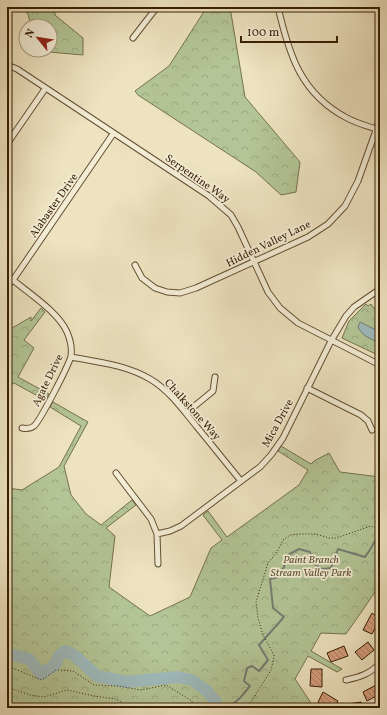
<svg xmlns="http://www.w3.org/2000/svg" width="387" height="715" font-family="Vollkorn,serif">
  <defs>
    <pattern id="forest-crowns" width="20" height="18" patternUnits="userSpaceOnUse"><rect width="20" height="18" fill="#b3c596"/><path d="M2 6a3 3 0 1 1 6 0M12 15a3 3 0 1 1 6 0" fill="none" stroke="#9ba980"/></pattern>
    <pattern id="building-back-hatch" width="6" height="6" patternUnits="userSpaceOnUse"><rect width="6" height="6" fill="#d59e7d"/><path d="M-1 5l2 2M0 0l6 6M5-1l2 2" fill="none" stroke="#ae8064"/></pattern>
  </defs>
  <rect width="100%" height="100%" fill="#ede3c0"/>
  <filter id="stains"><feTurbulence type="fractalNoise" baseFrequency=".005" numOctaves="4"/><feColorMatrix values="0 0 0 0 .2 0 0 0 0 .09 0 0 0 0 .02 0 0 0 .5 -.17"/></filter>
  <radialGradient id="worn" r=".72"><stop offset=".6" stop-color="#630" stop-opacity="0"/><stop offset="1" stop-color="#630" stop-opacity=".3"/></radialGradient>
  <path fill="url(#forest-crowns)" stroke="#75724d" d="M22,7H55V15L83,38V55L38,51L37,50H50V26H31L28,14Z
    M207,7H230L245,97L300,162L296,192L281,195L256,172L138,95L135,91L169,66Z
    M366,304L368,306L371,304L380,317V356L342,338L349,321Z
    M41,308L45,312L24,340L34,348L18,377L49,394L45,400L14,383L7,386V331L31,317V321Z
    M53,402L88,422L64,466L71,495L86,514L101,525L132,500L136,505L106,528L115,536L109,587L150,616L190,597L211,548L222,540L203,515L208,511L227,537L299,485L308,470L278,451L281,446L311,464L314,461L329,453L340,472L380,477V585L346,634L321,633L311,651L342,669L337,672L308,656L295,679L313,706L312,708H7V488L22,490L59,467L81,426L50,407Z"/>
  <path fill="#9ebbbd" stroke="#757c73" d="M360,322L380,332V343C371,339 362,336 358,327Z"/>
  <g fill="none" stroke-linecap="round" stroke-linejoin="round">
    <path stroke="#757c73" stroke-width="2" d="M228,708L240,698L250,686L244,681L247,668L252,666L259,671L268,660L259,645L284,617L273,608L270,579L278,577L284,567L286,556L299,549L310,552L314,564L323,569L331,568L338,549L365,557L371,548L380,532"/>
    <path stroke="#9ebbbd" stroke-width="12" d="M7,655H13L29,659L41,674L55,665L59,656L65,651L74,655L97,676L126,682L178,677L192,680L207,691L216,702V708"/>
  </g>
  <path fill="url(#building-back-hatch)" stroke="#371e04" d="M372,613L380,619L372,634L363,630Z
    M368,642L374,650L362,660L355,652Z
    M344,646L348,656L331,662L327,653Z
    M311,669H322V687L310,686Z
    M378,684L380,689V694L367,701L363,692Z
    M323,692L338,701L334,708H328L318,702Z
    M361,702L362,708H342V705Z"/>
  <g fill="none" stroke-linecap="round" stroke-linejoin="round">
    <g stroke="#644f33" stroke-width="7">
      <path id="street" d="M278,7C289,55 301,94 347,118C356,123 367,126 376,129
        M133,38L157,7
        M7,65L17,69L209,196L231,215L238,227L268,292L280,308L298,323L380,365
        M7,144L45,89
        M135,265L142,278L155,288L167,292L180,293L196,288L308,237L328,224L345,206L358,181L380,119
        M13,280C30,294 58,312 67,332C70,339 72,349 71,356C69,365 40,421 34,426C30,429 26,429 22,428
        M7,286L13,280L113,134
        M71,357C98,362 126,365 150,379C169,390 183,410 197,427C212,445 226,463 241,481
        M307,388L361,415L368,421L372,430
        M186,413L213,391L215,377
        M116,473L151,519L157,534L158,564
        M157,534L170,531L181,526L260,467L271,455L283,438L331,341L346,316L354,307L380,289
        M346,680C360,677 370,674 380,663"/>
    </g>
    <path stroke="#371e04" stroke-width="1" stroke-dasharray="1 2" stroke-linecap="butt" d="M7,666L42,680L56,670L73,671L94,685L118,686L141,690L166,685L192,701L193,708
      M7,687L30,695L44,697L67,690L94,696L116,699L131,708
      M242,708L252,701L256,694L271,670L273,662L274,655L263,635L258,618L256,602L268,563L277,552L283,540L290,535L299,534H316L329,538H336L371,526L380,530"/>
    <use href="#street" stroke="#f3edd6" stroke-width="5"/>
  </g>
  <g text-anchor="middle" stroke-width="3.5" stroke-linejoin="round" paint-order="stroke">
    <g font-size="11" fill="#371e04" stroke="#f3edd6">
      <text transform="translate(198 178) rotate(35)" y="4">Serpentine Way</text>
      <text transform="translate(53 205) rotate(-55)" y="4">Alabaster Drive</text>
      <text transform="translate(268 243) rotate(-26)" y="4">Hidden Valley Lane</text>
      <text transform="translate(47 380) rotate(-64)" y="4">Agate Drive</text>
      <text transform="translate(193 409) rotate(48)" y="4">Chalkstone Way</text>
      <text transform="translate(277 423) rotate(-61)" y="4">Mica Drive</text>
    </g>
    <g font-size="11" font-style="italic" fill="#5c5030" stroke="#f3edd6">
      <text x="311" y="563">Paint Branch<tspan x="311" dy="13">Stream Valley Park</tspan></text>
    </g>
  </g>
  <rect width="387" height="715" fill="none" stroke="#ede3c0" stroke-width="24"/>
  <rect x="8" y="8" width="371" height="699" fill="none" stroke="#371e04" stroke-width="2"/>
  <rect x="12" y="12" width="363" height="691" fill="none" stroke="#371e04"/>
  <g transform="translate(38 38) rotate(300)"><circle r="19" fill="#f3edd6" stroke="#a89a82"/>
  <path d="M0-3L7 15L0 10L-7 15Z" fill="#8f2418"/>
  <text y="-6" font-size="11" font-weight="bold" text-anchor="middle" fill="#371e04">N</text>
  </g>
  <path d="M241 36v6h96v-6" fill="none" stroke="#371e04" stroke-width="2"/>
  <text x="247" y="36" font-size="12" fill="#371e04" stroke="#f3edd6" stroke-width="3" paint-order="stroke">100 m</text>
  <rect width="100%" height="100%" filter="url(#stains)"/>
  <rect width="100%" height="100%" fill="url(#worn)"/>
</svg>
